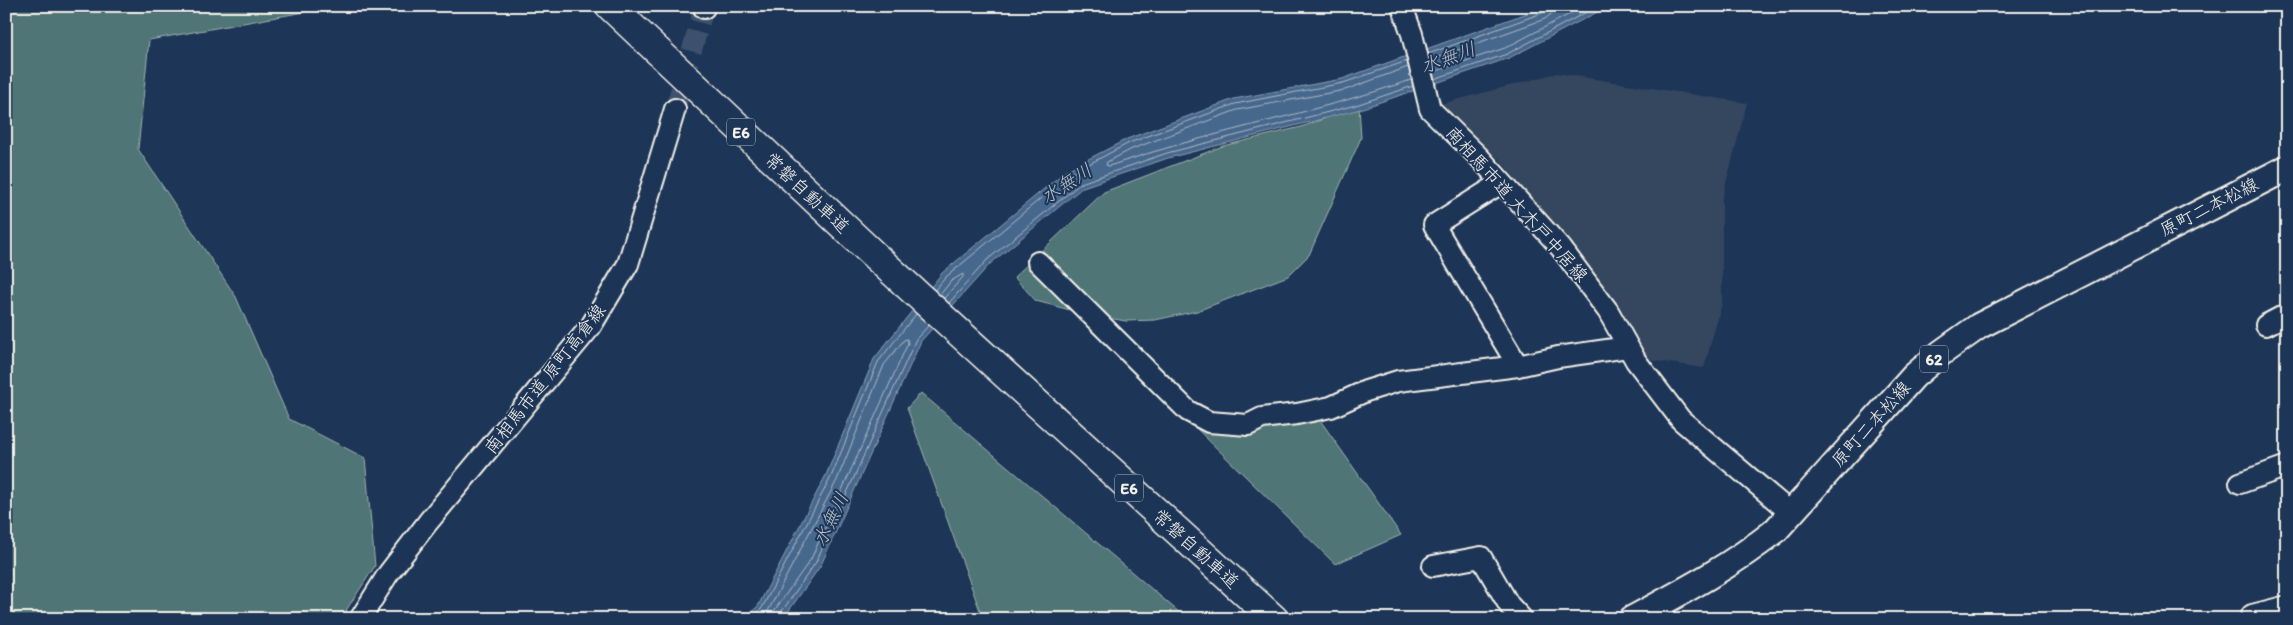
<svg xmlns="http://www.w3.org/2000/svg" width="2293" height="625" font-family="Itim,'Klee One',sans-serif">
  <rect width="100%" height="100%" fill="#1d3557"/>
  <filter id="ink" filterUnits="userSpaceOnUse"><feTurbulence type="fractalNoise" baseFrequency=".02" numOctaves="2"/><feDisplacementMap in="SourceGraphic" scale="10" xChannelSelector="R" yChannelSelector="G"/><feConvolveMatrix kernelMatrix="1 2 1 2 8 2 1 2 1" color-interpolation-filters="sRGB"/></filter>
  <g filter="url(#ink)">
    <path fill="#34465f" d="M1557,73L1747,103L1722,199V303L1704,368L1649,360L1607,296L1562,234L1498,158L1437,105Z"/>
    <path fill="#4f7476" stroke="#a2b2af" d="M6,6H327L321,9L149,40L138,149L236,297L289,419L365,458L375,566L347,609L344,619H6Z
      M1359,106L1361,138L1309,255L1288,276L1197,311L1155,320L1126,321L1085,314L1036,301L1014,277L1104,192L1223,146L1301,127Z
      M921,393L1187,619H983L907,408Z
      M1320,420L1401,535L1335,564L1197,429L1284,426Z"/>
    <path fill="#47678d" stroke="#8c9eb1" d="M1547,6H1609L1509,58L1357,110L1168,158L1083,187L990,264L921,341L821,565L783,619H744L758,606L826,475L874,359L942,273L1067,170L1127,139L1234,99L1342,79Z"/>
    <g fill="none" stroke-linecap="round" stroke-linejoin="round">
      <path stroke="#afbac4" stroke-width="1" d="M1428,54L1542,13L1546,6
        M1430,60L1545,19L1551,14L1552,6
        M1408,67L1345,90L1237,110L1132,149L1107,162L1106,165L1109,166C1208,132 1312,114 1411,80
        M1433,72L1505,48L1585,6
        M1434,79L1507,54L1598,6
        M935,290L946,277L1070,174L1129,143L1235,104L1343,83L1407,61
        M940,295L951,281L963,274V277L944,298
        M949,303L987,260L1081,183L1167,153L1356,105L1413,86
        M752,619L762,608L831,477L878,362L916,314
        M761,619L768,611L837,480L884,365L904,340L907,339L908,343L811,559L774,611L773,619
        M779,619L780,614L816,562L916,339L929,325"/>
      <path stroke="#3d516d" stroke-width="20" stroke-dasharray="20 10" stroke-linecap="butt" d="M675,109L704,8"/>
      <g stroke="#f4f1e8" stroke-width="24">
        <path id="minor" d="M1402,6L1412,34L1430,109L1479,157L1561,248L1608,311L1636,361L1681,420L1791,513
          M704,8V6
          M1501,183L1434,225L1518,366
          M1038,262L1188,411L1209,422L1248,425L1262,418L1297,414L1331,407L1366,391L1398,381L1518,366L1558,357L1628,347
          M2266,325L2287,314
          M2240,483L2287,466
          M1433,566L1481,557L1509,605L1522,619
          M2252,615L2287,606
          M360,619L388,574L428,522L591,326L628,264L675,109"/>
      </g>
      <g stroke="#f4f1e8" stroke-width="29">
        <path id="major" d="M1632,619C1682,592 1731,566 1775,531L1914,376L1941,353L1979,326L2287,168"/>
      </g>
      <g stroke="#f4f1e8" stroke-width="31">
        <path id="highway" d="M610,6L875,256L1274,619"/>
      </g>
      <use href="#minor" stroke="#1d3557" stroke-width="20"/>
      <use href="#major" stroke="#1d3557" stroke-width="25"/>
      <use href="#highway" stroke="#1d3557" stroke-width="28"/>
    </g>
  </g>
  <g text-anchor="middle" stroke-width="4" stroke-linejoin="round" paint-order="stroke">
    <g fill="#1d3557" stroke="#b4b9bc" stroke-width="1">
      <rect x="727" y="118.5" width="28" height="27" rx="4"/>
      <rect x="1920" y="345.5" width="28" height="27" rx="4"/>
      <rect x="1115" y="474.5" width="28" height="27" rx="4"/>
    </g>
    <g font-size="16" font-weight="bold" fill="#f4f1e8">
      <text x="741" y="138">E6</text>
      <text x="1934" y="365">62</text>
      <text x="1129" y="494">E6</text>
    </g>
    <g font-size="18" fill="#f4f1e8" stroke="#1d3557">
      <text transform="translate(807 193) rotate(43)" y="6">常磐自動車道</text>
      <text transform="translate(1517 204) rotate(48)" y="6">南相馬市道 大木戸中居線</text>
      <text transform="translate(2209 207) rotate(-27)" y="6">原町二本松線</text>
      <text transform="translate(545 379) rotate(-52)" y="6">南相馬市道 原町高倉線</text>
      <text transform="translate(1871 424) rotate(-48)" y="6">原町二本松線</text>
      <text transform="translate(1196 549) rotate(42)" y="6">常磐自動車道</text>
    </g>
    <g font-size="19" font-style="italic" fill="#b7c1c8" stroke="#1d3557">
      <text transform="translate(1448 57) rotate(-20)" y="7">水無川</text>
      <text transform="translate(1066 183) rotate(-33)" y="7">水無川</text>
      <text transform="translate(830 519) rotate(-64)" y="7">水無川</text>
    </g>
  </g>
  <rect width="2293" height="625" fill="none" stroke="#1d3557" stroke-width="25"/>
  <rect x="12" y="12" width="2268" height="600" fill="none" stroke="#f4f1e8" stroke-width="2" filter="url(#ink)"/>
</svg>
